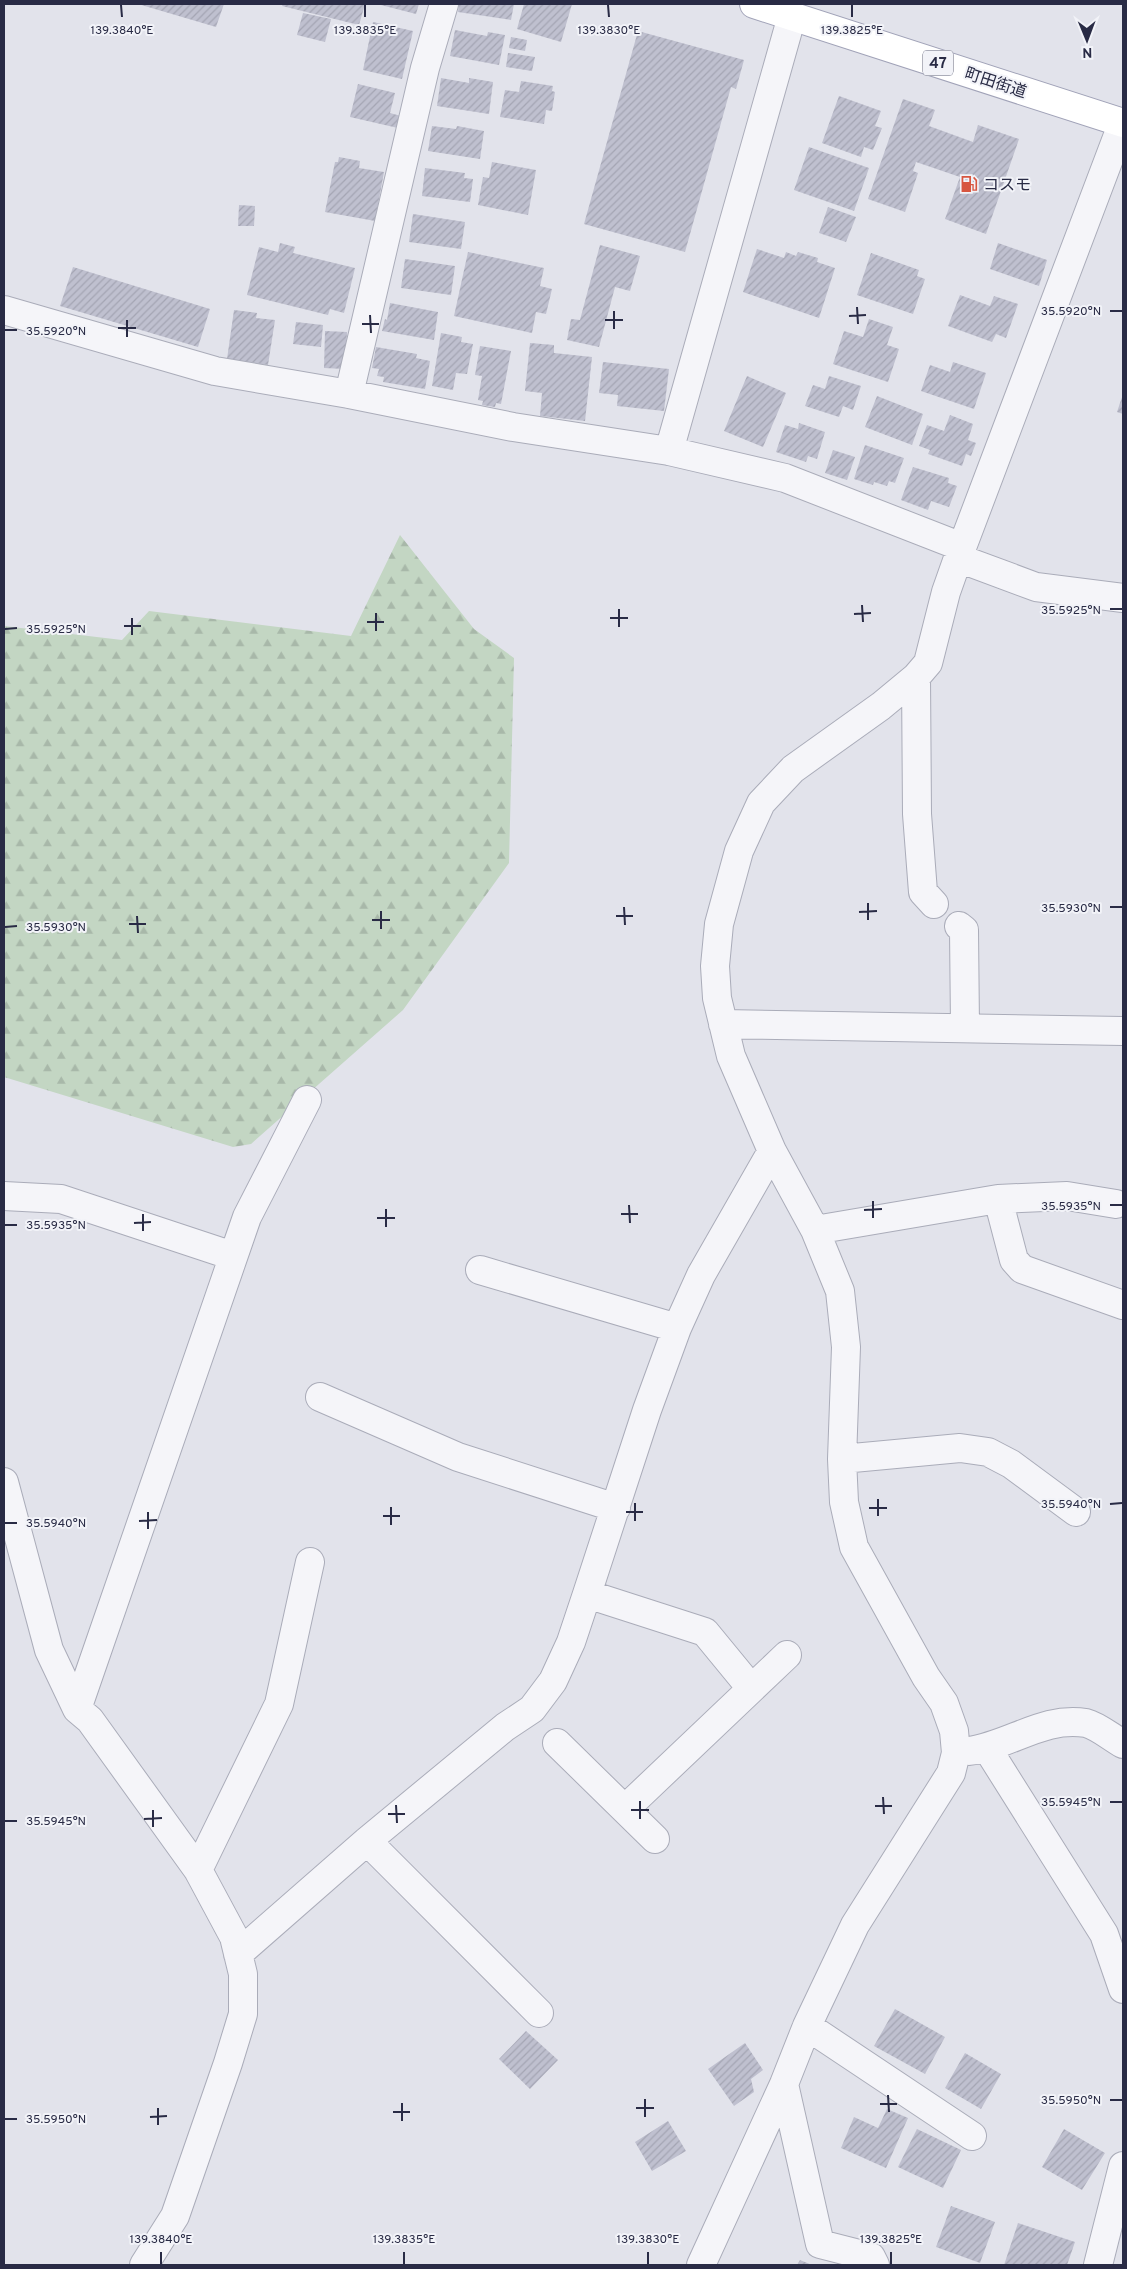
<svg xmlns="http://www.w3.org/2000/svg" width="1127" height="2269" font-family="Overpass,'Noto Sans JP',sans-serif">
  <defs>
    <pattern id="forest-firs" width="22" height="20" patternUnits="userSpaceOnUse" patternTransform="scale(1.25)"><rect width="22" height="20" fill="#c3d6c3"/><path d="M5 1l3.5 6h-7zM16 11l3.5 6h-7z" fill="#a8b8a9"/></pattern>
    <pattern id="building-hatch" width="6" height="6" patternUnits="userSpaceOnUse" patternTransform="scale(1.25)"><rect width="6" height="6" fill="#bfc0cf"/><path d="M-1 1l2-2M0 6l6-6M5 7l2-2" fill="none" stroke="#a4a5b3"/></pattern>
  </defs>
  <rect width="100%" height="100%" fill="#e2e3eb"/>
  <path fill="url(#forest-firs)" d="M400,535L474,629L514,658L509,863L403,1010L251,1144L233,1147L4,1077V626L122,640L149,611L351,636Z"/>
  <path fill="url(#building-hatch)" d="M138,4H224L216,27Z
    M283,4H365L359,25L282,6Z
    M377,4H419L416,14Z
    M459,4H514L511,20L458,12Z
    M524,4H572L561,42L517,29Z
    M303,13L331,19L325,42L297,35Z
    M373,22L413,31L402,79L363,70Z
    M455,30L487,36L488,32L505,35L499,65L450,56Z
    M638,31L744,60L736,89L731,87L685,252L584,224Z
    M511,37L527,40L525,51L509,48Z
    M508,53L535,57L532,71L506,67Z
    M441,78L469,83V78L493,82L489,114L437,106Z
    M521,81L553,86L552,91L555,92L552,111L546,110L544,124L500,117L505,90L519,92Z
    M358,84L395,93L390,113L401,116L398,128L350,117Z
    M839,96L881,111L875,126L882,128L873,150L864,147L861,157L822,143Z
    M903,99L935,110L929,126L973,142L978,125L1019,139L986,234L945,219L960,177L916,162L913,171L918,173L905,212L868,199Z
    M432,126L456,129L457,126L484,131L480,159L428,151Z
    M809,147L869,168L854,211L794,190Z
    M339,157L360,161L359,168L384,172L375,221L325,212L335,162H338Z
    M492,162L536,170L528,215L478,205L483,177L489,178Z
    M425,168L465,173L464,178L473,179L470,202L422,196Z
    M239,205L255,206L254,226H238Z
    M828,207L856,217L846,242L819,233Z
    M413,214L465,222L461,249L409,242Z
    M280,243L295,247L293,253L355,268L344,313L330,309L328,315L247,295L259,247L278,252Z
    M998,243L1047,260L1039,286L990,269Z
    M600,245L640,256L630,291L615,287L599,347L567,340L571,319L580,320Z
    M757,249L784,258L786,252L796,256L798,252L818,258L817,262L835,268L819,318L743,292Z
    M468,252L544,268L540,286L552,289L546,314L536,312L532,333L454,316Z
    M871,253L919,270L917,276L925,279L913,314L857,295Z
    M405,259L455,266L451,295L401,288Z
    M73,267L210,309L198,347L60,306Z
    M960,295L990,306L994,296L1018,304L1006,338L996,334L992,342L948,326Z
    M390,303L438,312L434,340L382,331L385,319L387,320Z
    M234,310L257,313L256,318L275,320L268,365L227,359Z
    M869,319L893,327L887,345L899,349L888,382L833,364L844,331L863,337Z
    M296,322L323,325L321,347L293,344Z
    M325,331L347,332L345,369L324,368Z
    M441,333L462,337L461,342L473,344L467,374L456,373L453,390L432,386Z
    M530,343L554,345V353L592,357L585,421L540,416L542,393L525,391Z
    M480,346L511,351L501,404L496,403L495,407L482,405L483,401L478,400L482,376L475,375Z
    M376,347L417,354L416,358L430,361L425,389L383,382L384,377L377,376L379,369L372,368Z
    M603,362L669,369L664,411L617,406L618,395L599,393Z
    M953,362L986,373L974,409L921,391L930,365L950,372Z
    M747,376L786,393L763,447L724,431Z
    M829,376L861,386L853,410L843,406L839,417L805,406L813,385L825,389Z
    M1123,394V414L1117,412Z
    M877,396L923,414L912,445L865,427Z
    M950,415L973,424L968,440L976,443L971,456L966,454L962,466L928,454L930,450L919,446L927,425L944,431Z
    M799,423L825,432L817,459L808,456L806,462L776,452L785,425L798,429Z
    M865,445L904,458L895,483L889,481L887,486L874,482L873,485L854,479Z
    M833,450L855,457L847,480L825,473Z
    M913,467L949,478L948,483L957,486L949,507L931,501L928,510L901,500Z
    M895,2009L945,2037L925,2074L874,2046Z
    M526,2031L558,2060L530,2089L499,2059Z
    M745,2043L763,2070L751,2079L754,2092L734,2106L708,2069Z
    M965,2053L1001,2074L981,2109L945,2088Z
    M887,2109L908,2118L886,2168L841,2148L854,2117L878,2128Z
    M668,2121L686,2151L652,2171L635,2142Z
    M917,2129L961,2150L943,2188L898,2167Z
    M1064,2129L1105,2153L1082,2190L1042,2167Z
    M951,2206L995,2222L980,2263L936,2247Z
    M1018,2223L1075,2242L1067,2265H1004Z
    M800,2260L812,2265H797Z"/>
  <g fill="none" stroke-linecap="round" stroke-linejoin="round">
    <g stroke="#aaacb9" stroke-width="30">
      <path id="minor" d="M4,310L215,371L349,394L513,427L669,451L785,478L962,547
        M349,394L425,68L444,4
        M669,451L792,16
        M958,558L1036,587L1123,598
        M916,677L917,814L923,892L934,904
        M959,926L964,930L965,1027
        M723,1024L1123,1031
        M4,1196L61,1199L233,1256
        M998,1199L1067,1196L1116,1204
        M815,1230L998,1199L1014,1260L1022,1269L1123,1305
        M480,1270L677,1328
        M320,1397L458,1457L616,1508
        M842,1459L960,1448L988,1452L1011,1464L1076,1512
        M4,1482L49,1650L77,1709L90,1720L198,1870L234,1937L243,1974V2014L228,2063L175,2216L144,2265
        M587,1594L705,1632L751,1688
        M77,1709L247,1217L307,1100
        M557,1743L655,1839
        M987,1748L1104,1934L1123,1989
        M969,1751C1011,1745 1043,1716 1086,1723C1098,1726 1112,1738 1123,1744
        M625,1809L787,1655
        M367,1841L539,2013
        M198,1870L279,1704L310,1562
        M238,1954L367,1841L505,1727L532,1709L553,1681L571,1642L587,1594L647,1410L677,1328L701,1275L772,1151
        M807,2026L972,2136
        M784,2084L820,2244L871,2257L875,2265
        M701,2265L784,2084L807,2026L855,1925L951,1773L956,1753L954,1731L944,1703L926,1677L854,1547L844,1502L842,1459L846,1347L840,1291L815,1230L772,1151L731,1056L717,998L715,966L719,924L739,851L761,803L793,769L881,706L916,677L928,663L946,592L958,558L1123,122
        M1098,2265L1123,2166"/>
    </g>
    <g stroke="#a1a3b8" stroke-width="30">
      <path id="major" d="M754,4L1123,123"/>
    </g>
    <use href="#minor" stroke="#f5f5f9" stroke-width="28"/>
    <use href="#major" stroke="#fff" stroke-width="28"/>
  </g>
  <path fill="none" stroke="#292b45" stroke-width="2" d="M121,5L122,17M365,5V17M608,5L609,17M852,5V17M857,307L858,324M614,311V329M1110,311H1122M370,315L371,333M849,316L866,315M127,320V337M605,320H623M362,324H379M118,328H136M5,330H17M862,605L863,622M619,609V627M1110,609H1122M376,613V631M854,614L871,613M132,618V635M610,618H628M367,622H384M124,626H141M5,629L17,628M868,903V920M624,907L625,925M1110,907H1122M381,911V929M859,912L877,911M137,916L138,933M616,916H633M372,920H390M129,924H146M5,927L17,926M873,1201V1218M629,1205L630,1223M1110,1205H1122M386,1209V1227M864,1210L882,1209M143,1214V1231M621,1214H638M377,1218H395M134,1223L151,1222M5,1225H17M878,1499V1516M635,1503V1521M1110,1504L1122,1503M391,1507V1525M869,1508H887M148,1512V1529M626,1512H643M383,1516H400M139,1521L157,1520M5,1523H17M883,1797L884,1814M640,1801V1819M1110,1802H1122M396,1805L397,1823M875,1806H892M153,1810V1827M631,1810H649M388,1814H405M144,1819L162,1818M5,1821H17M888,2095L889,2112M645,2099V2117M1110,2100H1122M402,2103V2121M880,2104H897M158,2108V2125M636,2108H654M393,2112H410M150,2117L167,2116M5,2119H17M161,2252V2264M404,2252V2264M648,2252V2264M891,2252V2264"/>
  <defs>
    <g id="fuel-bare" transform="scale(1.35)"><path d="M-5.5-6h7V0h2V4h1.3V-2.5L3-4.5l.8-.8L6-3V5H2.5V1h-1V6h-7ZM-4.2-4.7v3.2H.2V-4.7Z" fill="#d75640" stroke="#f2f3f8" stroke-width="2.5" paint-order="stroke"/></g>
  </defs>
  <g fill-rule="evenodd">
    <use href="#fuel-bare" x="969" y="184"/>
  </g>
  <g text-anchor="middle" stroke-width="4" stroke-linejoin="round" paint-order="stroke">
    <rect fill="#f2f3f8" stroke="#65677b" stroke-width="1" x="923" y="50.5" width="30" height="25" rx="4"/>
    <g font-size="15" font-weight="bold" fill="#292b45">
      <text x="938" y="68">47</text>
    </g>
    <g font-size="16" fill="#292b45" stroke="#f2f3f8">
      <text transform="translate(996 82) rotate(18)" y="6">町田街道</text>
    </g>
    <g font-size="16" fill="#292b45" stroke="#f2f3f8" text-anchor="start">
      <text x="983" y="190">コスモ</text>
    </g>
  </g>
  <g font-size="12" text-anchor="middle" fill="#292b45" stroke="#f2f3f8" stroke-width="4" stroke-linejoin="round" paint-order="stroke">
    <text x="122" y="34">139.3840°E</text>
    <text x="365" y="34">139.3835°E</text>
    <text x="609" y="34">139.3830°E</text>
    <text x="852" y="34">139.3825°E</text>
    <text x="1071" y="315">35.5920°N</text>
    <text x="56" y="335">35.5920°N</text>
    <text x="1071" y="614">35.5925°N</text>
    <text x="56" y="633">35.5925°N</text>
    <text x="1071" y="912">35.5930°N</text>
    <text x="56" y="931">35.5930°N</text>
    <text x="1071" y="1210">35.5935°N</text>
    <text x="56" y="1229">35.5935°N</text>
    <text x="1071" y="1508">35.5940°N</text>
    <text x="56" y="1527">35.5940°N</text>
    <text x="1071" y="1806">35.5945°N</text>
    <text x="56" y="1825">35.5945°N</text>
    <text x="1071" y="2104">35.5950°N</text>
    <text x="56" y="2123">35.5950°N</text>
    <text x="161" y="2243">139.3840°E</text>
    <text x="404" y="2243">139.3835°E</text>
    <text x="648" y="2243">139.3830°E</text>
    <text x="891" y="2243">139.3825°E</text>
  </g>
  <rect width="1127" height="2269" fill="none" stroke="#292b45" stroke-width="10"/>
  <g transform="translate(1087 40) rotate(179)" stroke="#f2f3f8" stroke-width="4" paint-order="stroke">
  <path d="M0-4L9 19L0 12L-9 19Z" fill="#292b45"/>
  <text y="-8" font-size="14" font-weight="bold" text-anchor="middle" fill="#292b45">N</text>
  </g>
</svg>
